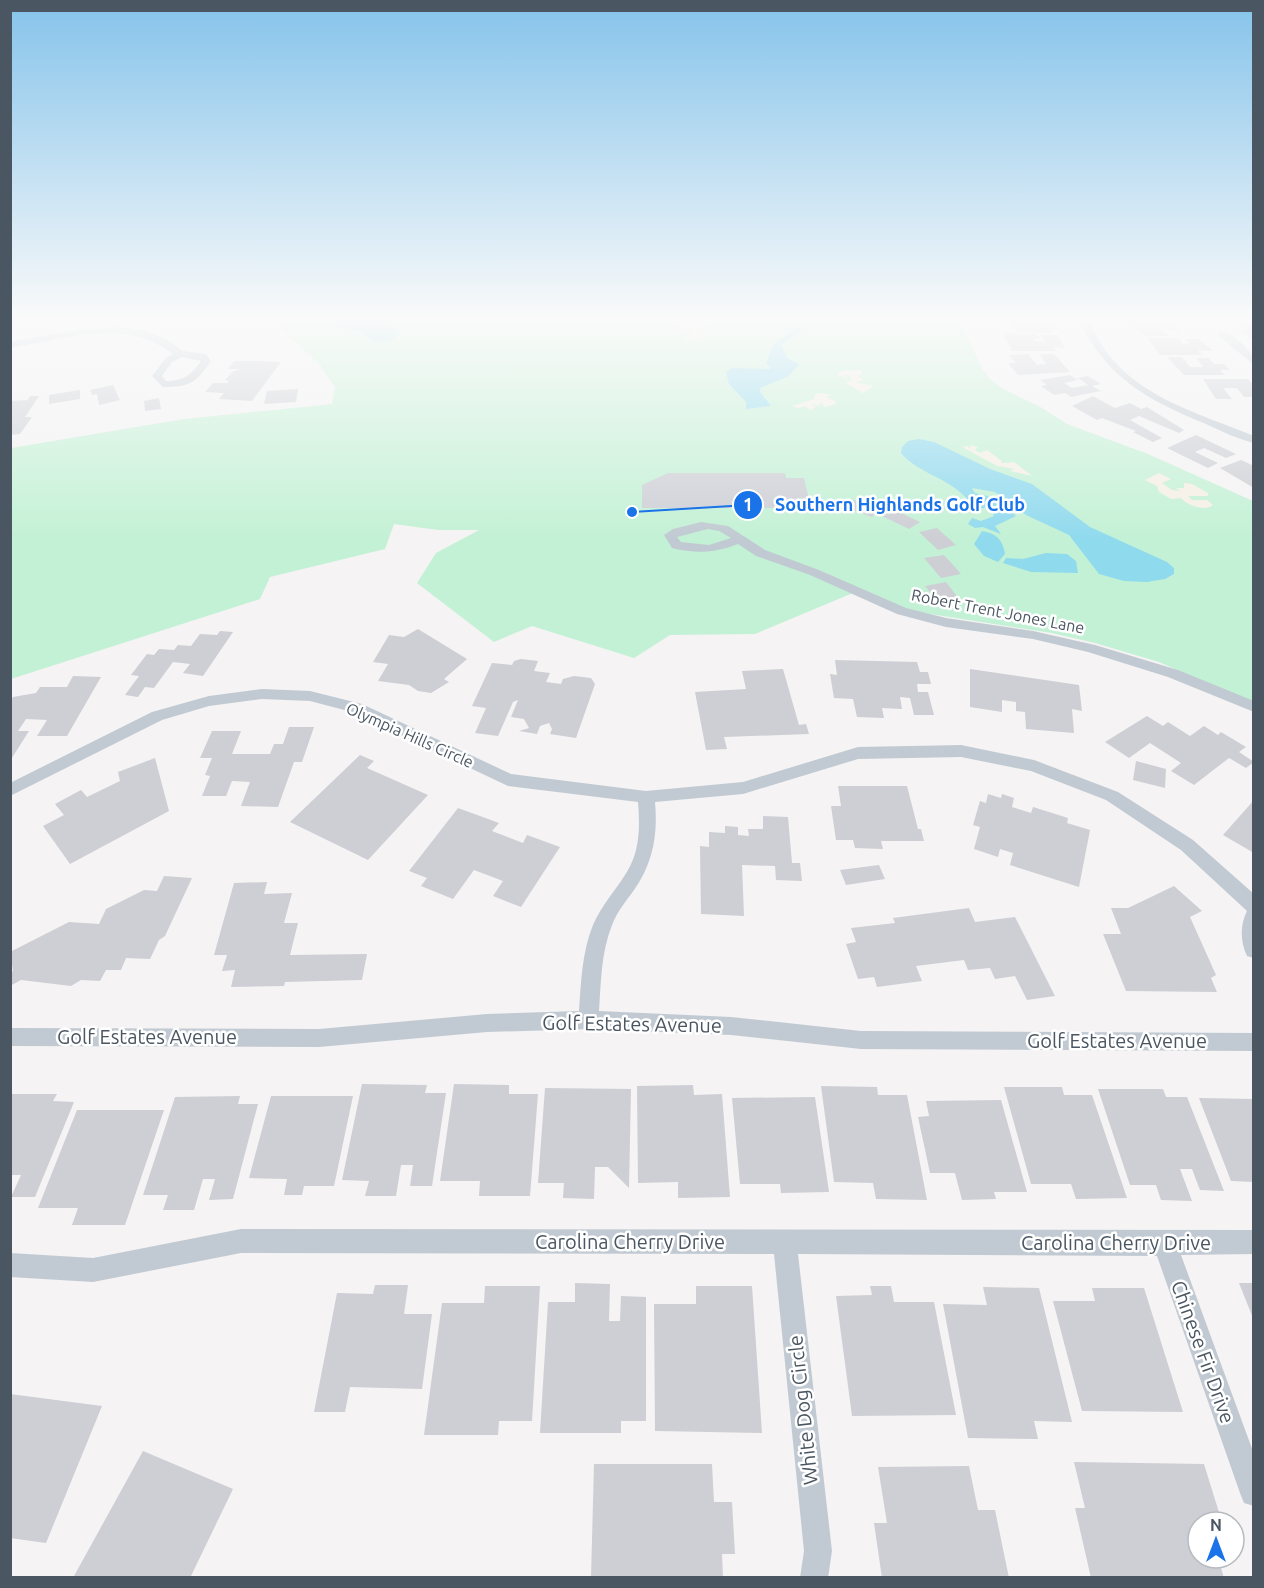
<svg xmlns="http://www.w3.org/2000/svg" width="1264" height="1588" font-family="Ubuntu,sans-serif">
  <rect width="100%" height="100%" fill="#f5f3f3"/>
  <path fill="#c3f1d5" d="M269,318H960L981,367L990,379L1005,390L1039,406L1067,424L1148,454L1253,501V703L1159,662L1095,643L1052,633L911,611L860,590L755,634L670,635L634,658L532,626L494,642L417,583L436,553L479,530H438L394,524L385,549L270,577L260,599L11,679V448L184,419L332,404L335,387L319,364Z"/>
  <path fill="#f5f0e5" d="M699,318H709L701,338L685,341L683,338L691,336L690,333L694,330L680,332L676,327L685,324L695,328L692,324L701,322Z
    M860,370L862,374L857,376L864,380L855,382L874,386L863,393L846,383L852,380L849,375L844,374L847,378L837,375L842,371Z
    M820,393L832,395L826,397L834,400L836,404L825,407L821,403L818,406L811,403L816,407L811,410L805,406L798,408L792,406L814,399L815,394Z
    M970,445L978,447L975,450L980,453L987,450L1002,461L1001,463L1014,462L1032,476L1010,471L1015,469L997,466L962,447L967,446L971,449Z
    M1159,473L1171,479L1162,483L1172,490L1180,491L1176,488H1184V483L1192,484L1208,493V496H1188L1192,500H1207L1213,505C1205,512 1186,505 1181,498L1171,499L1159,492L1157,486L1145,480Z"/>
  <path fill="#90daee" d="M333,318H388L401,333L390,341L373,342L360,331L328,327Z
    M781,338L787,341L782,345L787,358L799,364L789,376L760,388V392L771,406L746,409V402L729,384L726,372L732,368L769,369L771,368L766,363C770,358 769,345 781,338Z
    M919,439L934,442L990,469L1032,484L1090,527L1167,562L1174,568V574L1165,579L1147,582L1124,581L1099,574L1069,535L1026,515L995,492L972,488L975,493L988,496L997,503L996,506L965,511L961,507L968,504L969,501C949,477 920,475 901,453L902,447L908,441Z
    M1006,508L1016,516L995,526L1001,534L983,527L975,528L968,524L972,518L981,521L994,516L992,511Z
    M982,531C996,533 1003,540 1005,554L998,562L984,556L974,544Z
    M1046,553L1067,554L1076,561L1078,573L1031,572L1003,563L1006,558L1023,559Z"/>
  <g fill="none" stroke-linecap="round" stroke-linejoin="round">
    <path stroke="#90daee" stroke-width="4" d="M784,340L800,329V318"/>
  </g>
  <path fill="#cdcfd5" d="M1012,318H1046L1048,321H1055L1059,329H1050L1052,333L1016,332L1009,320H1013Z
    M1127,321H1162L1165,325H1175L1180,331L1158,328L1170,336H1144Z
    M1241,326H1254V340L1240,331H1246Z
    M1003,333L1037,334L1040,339H1033L1035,341L1045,342L1041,335H1058L1065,348L1053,347L1056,351H1012Z
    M1147,338H1178L1183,344H1190L1185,339H1199L1213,351L1198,350L1202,355H1160Z
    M1028,354L1037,365L1046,364L1040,354H1054L1070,372L1018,375L1008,363H1016L1009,355Z
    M1167,357H1182L1190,367H1203L1196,358H1209L1214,364H1224L1230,370H1220L1225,375H1184Z
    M234,361H259L281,362L252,401L219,399L224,393L205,392L213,383H227L229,381L225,380L232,372L240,369H228Z
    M1070,375L1078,380L1064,383L1072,388L1088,385L1078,378L1088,376L1101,384L1092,386L1101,391L1071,397L1065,393L1054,395L1041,386L1047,385L1040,380Z
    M1203,379H1248L1254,386V397H1244L1237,388H1223L1232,399H1216Z
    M113,385L120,400L99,405L97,394L92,395L90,390Z
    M298,389L296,402L264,404L267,391Z
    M80,390V399L49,404V395Z
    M30,396H39L25,417H32L20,434L10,435V401L28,400Z
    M1093,396L1115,408L1130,403L1141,409L1147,407L1184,430L1179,433L1139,416L1130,420L1162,438L1153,442L1133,432L1136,431L1102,418L1097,420L1072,406Z
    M159,398L161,409L145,411L144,401Z
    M1196,435L1236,454L1226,458L1204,448L1195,452L1218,463L1208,468L1167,448Z
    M1241,460L1254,466V488L1220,468Z
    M668,473H785L786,478H804L810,504H794V508H642V485Z
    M851,499L880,509L872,517L842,506Z
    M893,509L920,522L909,529L882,516Z
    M937,528L956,545L938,550L919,532Z
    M944,555L954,566L961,574L941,578L924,558Z
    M946,582L956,595L963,603L942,607L925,586Z
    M418,629L467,659L444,679L449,682L431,693L418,691L409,685L378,681L388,664L373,662L389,635L404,637Z
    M220,631L233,632L203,676L183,673L190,664L173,662L154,688L145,687L138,697L125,695L139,676L131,675L147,654L154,655L159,649L174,650L178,645L191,646L200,634L217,635Z
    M521,659L538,661L534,671L550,673L546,682L561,684L563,679L574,676L591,678L595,684L576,738L550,734L552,729L549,723L540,726L537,734L519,731L529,728L524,719L511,717L518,700L513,702L498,736L475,733L486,708L472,706L492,663L512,665L514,661Z
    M835,660L917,662L920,672H928L931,684H917L918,692H928L934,715H914L910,698L900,697L902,709L882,708L884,718L857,717L853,699L834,698L830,674L837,675Z
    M783,669L799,725L806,724L809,734L724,737L727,749L706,750L695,692L746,689L742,671Z
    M970,669L1079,685L1082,711L1072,709L1074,733L1026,729L1025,712L1016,711V702L1002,700V712L970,707Z
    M73,676L101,677L67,736H37L47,720L26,719L18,731H29L10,761V702L13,697L36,693L40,687H67Z
    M1147,716L1163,726L1168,722L1190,736L1204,726L1218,735L1221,732L1246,747L1239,752L1254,762L1246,768L1229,758L1194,785L1171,771L1181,763L1150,743L1129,758L1105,742Z
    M289,727H314L302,762H294L278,807L241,806L250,782L232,781L226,796H202L210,776L205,775L212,758H200L212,731H241L232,754H270L274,744H283Z
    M360,755L374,761L367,768L428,795L368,860L290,822Z
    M155,758L169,811L70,864L43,826L64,815L55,804L81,790L87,797L120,781L118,772Z
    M1136,761L1166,769L1165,788L1133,780Z
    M838,786H907L918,829H921L924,841H881L883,849L855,848L853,840H836L831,806H841Z
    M988,794L1001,798L1002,794L1014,798L1012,807L1031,813L1033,807L1068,818L1067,823L1090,830L1079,887L1010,865L1013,853L1000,849L998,857L974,849L980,827L973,825L980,801L986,803Z
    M1254,800V853L1223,835Z
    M458,808L499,823L492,831L523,843L527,835L560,847L521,907L493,896L503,881L474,870L453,899L421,886L427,878L409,871Z
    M763,816L788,817L792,863H800L802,881L776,880L775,866L742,865L744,916L701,914L700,846L709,847V832L725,833V826L738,827V835L749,836L748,829H763Z
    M879,865L885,879L846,885L840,870Z
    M164,876L192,878L165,936L159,940L150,959L126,958L121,970H106L100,981L81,980L71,986L21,980L10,986V973L13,971L10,952L69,922L99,924L106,909L144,890L157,891Z
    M267,882L264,894L292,893L284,923H298L290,955L367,954L362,980L285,982L284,986L231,987L235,970L222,971L227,955H214L234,883Z
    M1174,886L1202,911L1190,917L1216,975L1211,978L1217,992L1126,991L1103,934H1121L1111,908H1128Z
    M969,908L975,922L1015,917L1055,996L1027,1000L1015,976L995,979L990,968L968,970L964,960L916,966L922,981L877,987L874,977L858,979L846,944L856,942L851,928L895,923L893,918Z
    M362,1084L427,1085L425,1093H446L432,1186H410L413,1165H401L396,1196H365L369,1181L342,1180Z
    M454,1084L509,1085V1094H538L530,1196H479L480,1181H440Z
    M693,1085L694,1095L722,1094L730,1197L678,1198V1182L638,1183L637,1086Z
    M821,1086L877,1087L878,1095H907L927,1200L876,1199L873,1183L834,1182Z
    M1004,1087H1062L1064,1095H1092L1127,1198L1076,1199L1071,1184H1031Z
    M545,1088L631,1089L629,1188L608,1167H595L594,1199L563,1198L564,1183H538Z
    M1098,1089H1163L1166,1097H1187L1224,1191L1200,1190L1192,1169H1180L1192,1201L1161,1200L1156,1185H1130Z
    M10,1094H57L53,1101L74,1102L35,1197H11L21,1175H10Z
    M240,1096L238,1104H258L233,1199L209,1200L215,1179H203L194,1210H163L168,1195H143L175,1097Z
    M271,1096H353L334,1186H304L302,1195H284L287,1179L249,1178Z
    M815,1097L829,1192L781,1193L780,1184H740L732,1098Z
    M1199,1098L1254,1099V1182L1231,1181Z
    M1001,1100L1027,1192H994L996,1199L962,1200L955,1173H930L918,1117L929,1116L926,1101Z
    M77,1110H164L125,1225H72L78,1208H38Z
    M575,1283L610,1284L609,1321H620L621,1296L646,1297V1421H621V1433H540L548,1302H575Z
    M1239,1283H1254V1318H1253Z
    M375,1285H408L404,1314H432L422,1389L350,1387L345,1412H314L337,1293L373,1294Z
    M485,1286H540L532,1421H499L498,1435H424L442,1303H484Z
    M696,1286H752L762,1433L655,1431L654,1304H696Z
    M870,1286H891L894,1302H934L956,1415L852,1416L836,1296L872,1295Z
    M983,1287L1039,1288L1072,1422L1034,1421L1038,1439L968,1438L943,1304L987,1305Z
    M1092,1288H1144L1183,1412L1082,1411L1053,1301H1095Z
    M10,1394L102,1406L46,1543L10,1538Z
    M143,1451L233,1489L190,1578L74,1576Z
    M1074,1462L1204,1464L1222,1522H1198V1558H1218L1224,1578H1091L1075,1508H1085Z
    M594,1464H712L714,1502H732L735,1554H722L723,1578H591Z
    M969,1466L978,1510H995L1009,1578H882L874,1523H887L878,1467Z"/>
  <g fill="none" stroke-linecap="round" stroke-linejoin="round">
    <path fill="#c1cad2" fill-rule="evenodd" d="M1078,318H1086C1095,332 1102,348 1114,361C1149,401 1206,416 1254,436V443C1237,439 1221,431 1206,424C1147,400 1105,377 1078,318Z
      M121,327L146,331L166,339L183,351L206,354L211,361C196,383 190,387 163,387L152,376L166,358L173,354C126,317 65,339 10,348V342L76,330ZM182,357L201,361C191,375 184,381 166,381L162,376L172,362Z
      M1218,331C1232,330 1244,346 1254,356V365L1218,335Z
      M701,522L728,526L765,550L819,570L906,608L946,618L1033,631L1095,645L1178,670L1254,701V712L1168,677L1088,652L1033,639L946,627L897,614L810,575L756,556L738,544C715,553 696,554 672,548L664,535L673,529ZM708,529L719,531L731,538L709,545L681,542L677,537Z
      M262,689L310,691L362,704L511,774L646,791L743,782L858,747L961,745L1034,760L1118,792L1193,840L1254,894V958L1247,956C1240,941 1240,925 1247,911L1181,850L1106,800L1031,771L961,757L858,759L743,794L655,802C658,835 653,863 634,890C626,901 617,912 612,925C601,953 601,982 599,1011L731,1017L861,1031L1254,1033V1051L861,1049L731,1035L589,1029L487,1032L319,1047L10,1046V1028L319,1029L487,1014L579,1011C581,982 582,952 593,925C602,904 617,889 628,870C640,850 640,825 638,802L508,786L352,712L310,701L262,699L209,706L162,720L10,796V783L152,712L209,696Z
      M241,1229L1254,1230V1254L1181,1255L1254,1454V1506L1244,1503L1240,1493L1157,1256L798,1254L832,1551L828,1578H800L804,1551L774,1254L241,1253L93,1282L10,1277V1253L93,1258Z"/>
  </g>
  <linearGradient id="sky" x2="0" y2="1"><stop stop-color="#85c3ea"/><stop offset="0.59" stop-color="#fafafa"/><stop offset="1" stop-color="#fafafa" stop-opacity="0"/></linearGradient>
  <rect width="1264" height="540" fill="url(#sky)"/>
  <g text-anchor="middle" stroke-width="5" stroke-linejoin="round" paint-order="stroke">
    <g font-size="16" fill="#4a5661" stroke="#fff">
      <text transform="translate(998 611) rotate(11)" y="6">Robert Trent Jones Lane</text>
      <text transform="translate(410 735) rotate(24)" y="6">Olympia Hills Circle</text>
    </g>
    <g font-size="20" fill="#4a5661" stroke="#fff">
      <text transform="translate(632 1024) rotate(1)" y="7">Golf Estates Avenue</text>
      <text x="147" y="1044">Golf Estates Avenue</text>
      <text x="1117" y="1048">Golf Estates Avenue</text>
      <text x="630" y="1249">Carolina Cherry Drive</text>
      <text x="1116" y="1250">Carolina Cherry Drive</text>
      <text transform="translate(1203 1352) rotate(70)" y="7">Chinese Fir Drive</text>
      <text transform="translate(803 1410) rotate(-96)" y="7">White Dog Circle</text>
    </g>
  </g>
  <path fill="none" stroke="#1a73e8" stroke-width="2" d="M632 512L748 505"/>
  <g fill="#1a73e8" stroke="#fff" stroke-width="2">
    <circle cx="632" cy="512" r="6"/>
    <circle cx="748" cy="505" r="15"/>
  </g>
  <g font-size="18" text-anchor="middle" font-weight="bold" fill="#fff">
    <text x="748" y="511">1</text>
  </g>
  <g font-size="18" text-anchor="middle" font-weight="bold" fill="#1a73e8" stroke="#fff" stroke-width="5" stroke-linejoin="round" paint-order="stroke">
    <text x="900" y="511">Southern Highlands Golf Club</text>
  </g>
  <rect width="1264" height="1588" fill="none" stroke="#4a5661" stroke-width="24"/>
  <g transform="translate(1216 1540)"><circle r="28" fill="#ffffff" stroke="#b7bbc0" stroke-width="1.5"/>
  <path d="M0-4.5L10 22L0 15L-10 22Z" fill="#1a73e8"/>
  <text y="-9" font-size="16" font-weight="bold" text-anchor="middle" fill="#4a5661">N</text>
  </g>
</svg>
